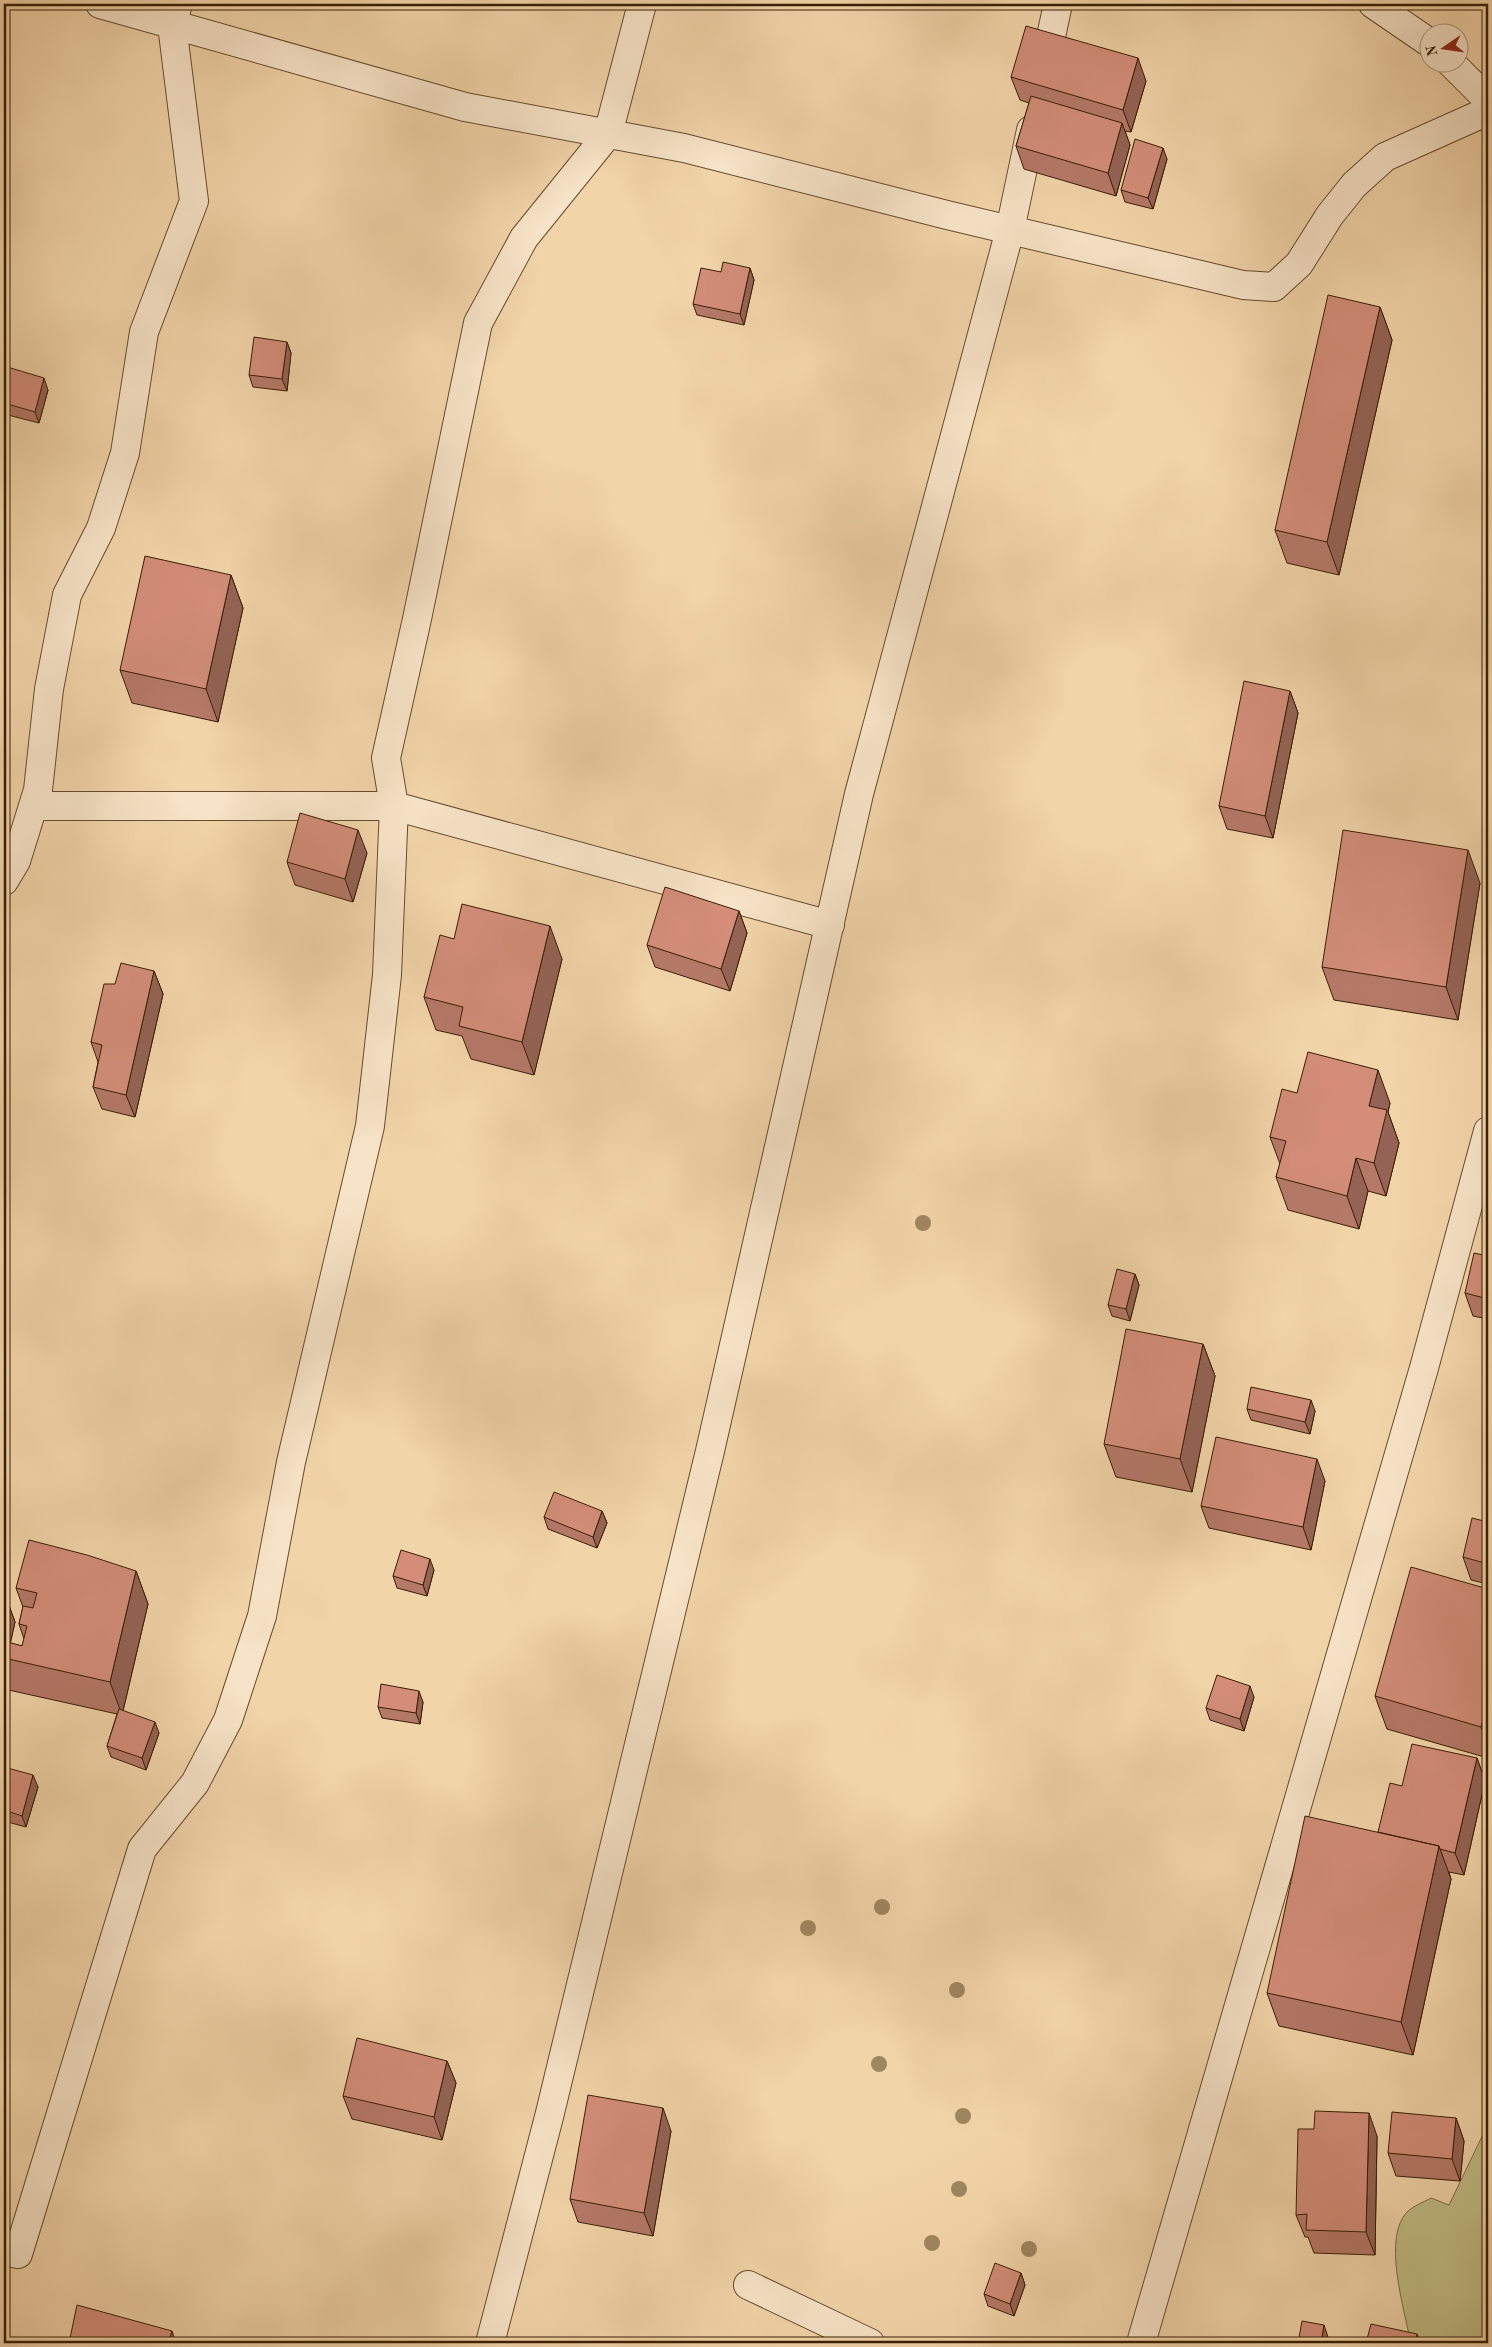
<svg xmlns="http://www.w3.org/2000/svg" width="1492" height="2347" font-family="'Old Standard TT',serif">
  <rect width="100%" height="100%" fill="#f2d4a9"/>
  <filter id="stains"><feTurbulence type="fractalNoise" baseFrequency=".004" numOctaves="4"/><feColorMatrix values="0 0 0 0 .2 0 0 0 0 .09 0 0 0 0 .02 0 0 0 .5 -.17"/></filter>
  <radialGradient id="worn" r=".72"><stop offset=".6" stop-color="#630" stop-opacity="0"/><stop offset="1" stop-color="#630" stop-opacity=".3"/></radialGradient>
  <path fill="#c0bb84" stroke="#7c6d44" d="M1488,2124V2343H1425L1409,2335C1403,2304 1383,2237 1407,2212C1413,2206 1424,2202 1431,2198L1449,2205Z"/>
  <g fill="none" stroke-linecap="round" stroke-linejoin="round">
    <g stroke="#674c2c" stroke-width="30">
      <path id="street" d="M100,4L465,107L684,148L947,215L1243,285L1274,287L1299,264L1330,215L1354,185L1385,157L1488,111
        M1373,4L1430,43
        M1450,62L1488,100
        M1044,69L1058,4
        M33,806H394L830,925
        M4,881L16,861L38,790L49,689L67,595L101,528L125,453L144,332L194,201L172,25L178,4
        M4,2251L18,2254L142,1849L195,1783L228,1720L262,1616L291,1462L370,1126L387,975L394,806L386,758L417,619L478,323L524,238L608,134L642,4
        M748,2285L870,2343
        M490,2343L549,2117L710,1451L859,794L1010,230L1031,130
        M1141,2343L1424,1368L1488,1131"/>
    </g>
    <use href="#street" stroke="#f7e3c7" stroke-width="28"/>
  </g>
  <g fill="#9f865f">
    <circle cx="923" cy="1223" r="8"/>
    <circle cx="882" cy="1907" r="8"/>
    <circle cx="808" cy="1928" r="8"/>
    <circle cx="957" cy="1990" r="8"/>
    <circle cx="879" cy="2064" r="8"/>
    <circle cx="963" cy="2116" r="8"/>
    <circle cx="959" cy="2189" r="8"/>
    <circle cx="932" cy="2243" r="8"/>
    <circle cx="1029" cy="2249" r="8"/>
  </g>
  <path fill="#b57968" stroke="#391f03" d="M1011,77L1146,81L1131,132L1125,131L1130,145L1116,196L1024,169L1016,146L1029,103L1020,100Z
    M1167,159L1153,209L1125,202L1121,190Z
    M750,268L754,280L744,325L697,315L693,304L721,272Z
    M1380,307L1392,340L1339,575L1287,563L1275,530Z
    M287,342L291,353L287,391L253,387L249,375Z
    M4,366L48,390L39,423L4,414Z
    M231,575L243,608L218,722L132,703L120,670Z
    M1290,691L1298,713L1273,838L1227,829L1219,806Z
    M367,853L353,902L295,885L287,862Z
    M1480,883L1458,1020L1334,1000L1322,967Z
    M739,911L747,933L730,991L655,967L647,945Z
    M454,939L562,959L534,1075L471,1059L462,1036L436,1030L424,997Z
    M154,971L163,994L135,1117L102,1109L93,1087L98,1062L91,1042L115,984Z
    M1297,1093L1390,1103L1388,1112L1399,1143L1386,1196L1368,1191L1359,1229L1288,1210L1276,1177L1280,1164L1270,1137Z
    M1488,1256V1319L1473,1316L1465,1293Z
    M1135,1274L1139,1285L1130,1321L1112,1316L1108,1305Z
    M1203,1344L1215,1376L1192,1492L1116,1477L1104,1444Z
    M1247,1409L1315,1411L1310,1434L1251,1420Z
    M1325,1481L1311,1550L1209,1528L1201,1506Z
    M602,1511L607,1523L597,1548L548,1529L544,1517Z
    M1488,1522V1584L1471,1580L1463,1557Z
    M434,1570L427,1596L397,1588L393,1576Z
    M136,1571L148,1604L123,1711L159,1733L146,1770L111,1757L107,1746L117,1714L4,1689V1599L7,1600L15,1622L10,1643L22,1646L24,1639L19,1624L23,1607L16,1588Z
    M1488,1589V1758L1387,1729L1375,1696Z
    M1254,1697L1244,1731L1210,1720L1206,1708Z
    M423,1702L420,1724L382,1718L378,1707Z
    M1477,1758L1485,1781L1464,1875L1449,1872L1451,1879L1413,2055L1279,2026L1267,1993L1378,1832L1402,1786Z
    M4,1767L38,1787L26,1827L4,1821Z
    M447,2061L456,2083L442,2140L352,2119L343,2096Z
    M1456,2118L1464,2141L1460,2181L1396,2176L1388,2153Z
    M671,2131L653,2236L578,2222L570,2199Z
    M1377,2136L1375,2255L1314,2253L1308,2237H1305L1296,2215Z
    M1021,2273L1025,2285L1014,2316L988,2306L984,2294Z"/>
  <path fill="#946355" stroke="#391f03" d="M1138,58L1146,81L1131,132L1123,110Z
    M1122,123L1130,145L1116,196L1108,173Z
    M1163,148L1167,159L1153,209L1148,198Z
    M750,268L754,280L744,325L740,314Z
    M1380,307L1392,340L1339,575L1327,542Z
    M287,342L291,353L287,391L282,379Z
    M44,378L48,390L39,423L35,412Z
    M231,575L243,608L218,722L206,689Z
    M1290,691L1298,713L1273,838L1265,816Z
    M358,830L367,853L353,902L345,879Z
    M1468,850L1480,883L1458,1020L1446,987Z
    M739,911L747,933L730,991L721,969Z
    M550,926L562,959L534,1075L522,1042Z
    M154,971L163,994L135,1117L126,1095Z
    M1378,1070L1390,1103L1388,1112L1399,1143L1386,1196L1374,1163L1369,1106Z
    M1356,1158L1368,1191L1359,1229L1347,1196Z
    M1135,1274L1139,1285L1130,1321L1126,1309Z
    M1203,1344L1215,1376L1192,1492L1180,1459Z
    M1311,1400L1315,1411L1310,1434L1305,1422Z
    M1317,1459L1325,1481L1311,1550L1303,1527Z
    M602,1511L607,1523L597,1548L593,1537Z
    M430,1559L434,1570L427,1596L423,1585Z
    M136,1571L148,1604L122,1715L110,1682Z
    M7,1600L15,1622L7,1659L4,1658V1613Z
    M1250,1686L1254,1697L1244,1731L1240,1719Z
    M419,1691L423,1702L420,1724L416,1713Z
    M1488,1701V1746L1481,1727Z
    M155,1722L159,1733L146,1770L142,1758Z
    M1477,1758L1485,1781L1464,1875L1455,1853Z
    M33,1775L38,1787L26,1827L22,1816Z
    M1439,1846L1451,1879L1413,2055L1401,2022Z
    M447,2061L456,2083L442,2140L434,2117Z
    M663,2108L671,2131L653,2236L644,2213Z
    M1369,2113L1377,2136L1375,2255L1366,2232Z
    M1456,2118L1464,2141L1460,2181L1452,2159Z
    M1021,2273L1025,2285L1014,2316L1010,2304Z
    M1324,2325L1328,2337L1327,2343H1321Z
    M172,2331L176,2343H168Z
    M1417,2334L1421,2343H1415Z"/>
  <path fill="#d38d79" stroke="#391f03" d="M1026,26L1138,58L1123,110L1011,77Z
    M1031,96L1122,123L1108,173L1016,146Z
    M1135,139L1163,148L1148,198L1121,190Z
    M723,262L750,268L740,314L693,304L701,268L721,272Z
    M1328,295L1380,307L1327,542L1275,530Z
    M254,337L287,342L282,379L249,375Z
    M4,366L44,378L35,412L4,403Z
    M145,556L231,575L206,689L120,670Z
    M1244,681L1290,691L1265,816L1219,806Z
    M300,813L358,830L345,879L287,862Z
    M1343,830L1468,850L1446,987L1322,967Z
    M665,887L739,911L721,969L647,945Z
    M462,904L550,926L522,1042L459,1026L463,1007L424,997L440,935L454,939Z
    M121,963L154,971L126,1095L93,1087L102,1045L91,1042L104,984H115Z
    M1308,1052L1378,1070L1369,1106L1387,1110L1374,1163L1356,1158L1347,1196L1276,1177L1286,1141L1270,1137L1282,1089L1297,1093Z
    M1474,1253L1488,1256V1299L1465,1293Z
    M1117,1269L1135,1274L1126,1309L1108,1305Z
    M1126,1329L1203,1344L1180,1459L1104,1444Z
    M1251,1387L1311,1400L1305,1422L1247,1409Z
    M1216,1437L1317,1459L1303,1527L1201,1506Z
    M554,1492L602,1511L593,1537L544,1517Z
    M1472,1518L1488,1522V1564L1463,1557Z
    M29,1540L87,1555L136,1571L110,1682L4,1658V1641L22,1646L27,1626L19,1624L23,1606L33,1608L37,1593L16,1588Z
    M401,1550L430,1559L423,1585L393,1576Z
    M1411,1567L1488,1589V1701L1481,1727L1375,1696Z
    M4,1599L7,1600L4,1613Z
    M1217,1675L1250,1686L1240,1719L1206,1708Z
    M381,1684L419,1691L416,1713L378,1707Z
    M119,1709L155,1722L142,1758L107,1746Z
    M1412,1744L1477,1758L1455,1853L1440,1849L1439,1846L1378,1832L1390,1783L1402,1786Z
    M4,1767L33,1775L22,1816L4,1810Z
    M1305,1816L1439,1846L1401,2022L1267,1993Z
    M357,2038L447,2061L434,2117L343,2096Z
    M588,2095L663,2108L644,2213L570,2199Z
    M1315,2111L1369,2113L1366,2232L1306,2230L1307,2214L1296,2215L1298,2129H1314Z
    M1392,2112L1456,2118L1452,2159L1388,2153Z
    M995,2263L1021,2273L1010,2304L984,2294Z
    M77,2305L172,2331L168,2343H69Z
    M1302,2321L1324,2325L1321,2343H1298Z
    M1371,2324L1417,2334L1415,2343H1366Z"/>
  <rect width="1492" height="2347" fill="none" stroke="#f2d4a9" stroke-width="20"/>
  <rect x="5" y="5" width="1482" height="2337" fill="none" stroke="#391f03" stroke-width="2.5"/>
  <rect x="10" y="10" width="1472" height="2327" fill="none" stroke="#391f03"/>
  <g transform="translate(1444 48) rotate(257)"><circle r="24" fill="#f7e3c7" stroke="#ab9579"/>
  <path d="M0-4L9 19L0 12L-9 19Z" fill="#8f2418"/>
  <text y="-8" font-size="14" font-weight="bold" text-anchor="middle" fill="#391f03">N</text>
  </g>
  <rect width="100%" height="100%" filter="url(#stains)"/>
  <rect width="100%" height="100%" fill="url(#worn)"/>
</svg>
